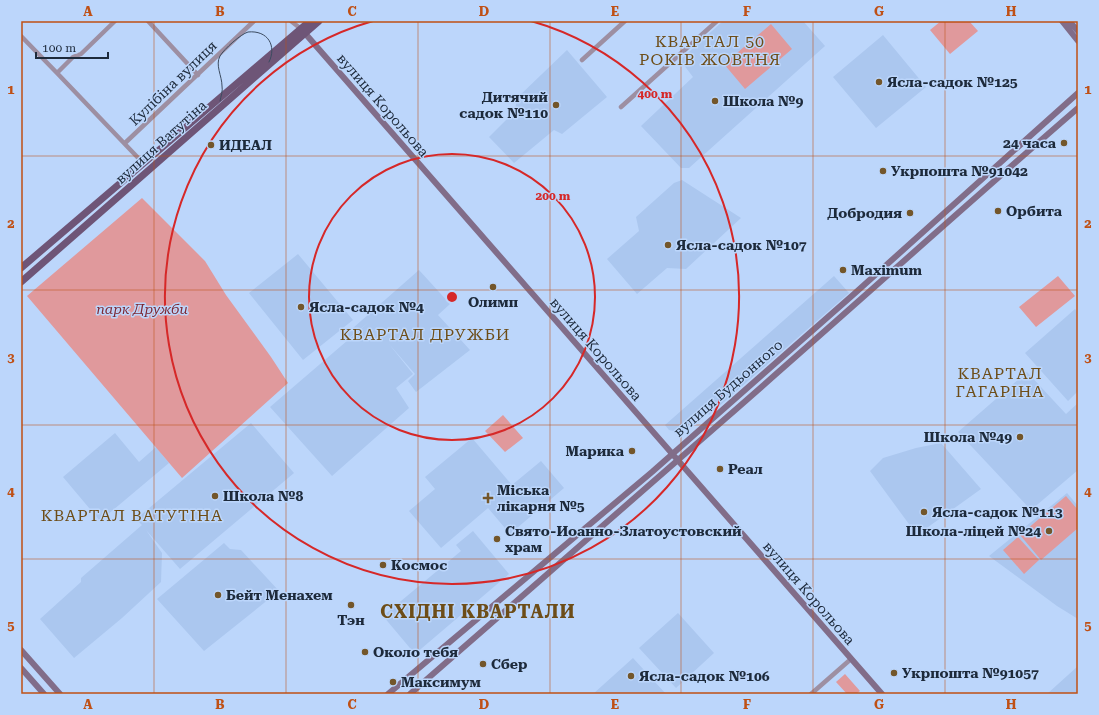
<svg xmlns="http://www.w3.org/2000/svg" width="1099" height="715" font-family="'Roboto Serif',serif">
  <rect width="100%" height="100%" fill="#bcd6fb"/>
  <path fill="#abc7ef" d="M723,21H803L825,46L689,168H681L641,126L693,77L680,60Z
    M883,35L926,87L876,128L833,77Z
    M567,50L607,97L562,134L554,130L514,163L489,137L515,111L517,98Z
    M682,180L741,218L686,269L667,268L637,294L607,259L639,231L636,217L674,183Z
    M298,254L353,320L303,360L249,293Z
    M419,270L450,304L438,315L470,350L416,392L408,381L415,374L389,344L413,374L396,388L409,408L332,476L270,407L369,322L348,339L345,335Z
    M834,276L849,293L709,415L705,411L686,428L679,432L669,430L665,425Z
    M1075,309L1078,313V391L1068,401L1025,353Z
    M1027,372L1066,414L1078,403V470L1031,510L958,432Z
    M251,423L294,473L180,569L146,530L162,553L161,582L122,618L74,658L40,619L81,582V578L142,525L136,519Z
    M115,433L139,462L156,447L169,463L100,521L63,477Z
    M472,438L512,485L541,461L564,488L510,534L488,508L441,548L409,511L435,489L425,477Z
    M941,443L981,489L917,535L870,471L883,458L916,448Z
    M1067,493L1078,506V619L1057,606L989,556Z
    M473,531L509,574L415,654L383,616L461,551L456,545Z
    M224,543L230,549L241,550L279,591L204,651L157,599Z
    M678,613L714,653L676,688L639,648Z
    M633,658L666,694H593Z
    M1078,666V694H1047Z"/>
  <path fill="#e0999c" d="M941,21H969L978,31L950,54L930,30Z
    M771,24L792,49L745,89L724,64Z
    M142,198L205,261L226,295L271,357L288,383L182,478L27,296Z
    M1058,276L1075,296L1036,327L1019,307Z
    M503,415L523,438L505,452L485,431Z
    M1066,496L1078,510V528L1041,560L1020,535Z
    M1018,537L1039,560L1024,574L1003,550Z
    M845,674L860,691L856,694H847L836,682Z"/>
  <g fill="none" stroke-linecap="round" stroke-linejoin="round">
    <path stroke="#9d8fa2" stroke-width="4.5" d="M148,21L198,75
      M291,21L301,29
      M21,36L57,73L143,163
      M582,60L625,21
      M57,73L73,57L81,54L115,21
      M621,107L717,21
      M125,143L254,21
      M811,694L851,659"/>
    <path stroke="#816d89" stroke-width="6" d="M1062,21L1078,41
      M1069,21L1078,31
      M303,31L882,694
      M21,650L60,694
      M21,668L44,694
      M388,694L652,472L854,294L1078,93
      M410,694C515,602 621,510 726,418C844,315 960,210 1078,108"/>
    <path stroke="#6e5577" stroke-width="7" d="M21,268L310,21
      M21,282L319,21"/>
    <path stroke="#3b4b60" stroke-width="1" d="M220,101C221,96 223,91 222,86C222,76 215,65 220,56C224,49 241,34 248,32C268,30 277,46 269,62"/>
  </g>
  <path fill="none" stroke="#bf5015" stroke-width="1" stroke-opacity="0.55" d="M154,21V694M286,21V694M418,21V694M550,21V694M681,21V694M813,21V694M945,21V694M21,156H1078M21,290H1078M21,425H1078M21,559H1078"/>
  <g fill="none" stroke="#d62828" stroke-width="2">
    <circle cx="452" cy="297" r="143"/>
    <path d="M531 21A287 287 0 1 1 373 21"/>
  </g>
  <g fill="#73562a" stroke="#bcd6fb" stroke-width="1.5">
    <circle cx="879" cy="82" r="4"/>
    <circle cx="715" cy="101" r="4"/>
    <circle cx="556" cy="105" r="4"/>
    <circle cx="1064" cy="143" r="4"/>
    <circle cx="211" cy="145" r="4"/>
    <circle cx="883" cy="171" r="4"/>
    <circle cx="998" cy="211" r="4"/>
    <circle cx="910" cy="213" r="4"/>
    <circle cx="668" cy="245" r="4"/>
    <circle cx="843" cy="270" r="4"/>
    <circle cx="493" cy="287" r="4"/>
    <circle cx="301" cy="307" r="4"/>
    <circle cx="1020" cy="437" r="4"/>
    <circle cx="632" cy="451" r="4"/>
    <circle cx="720" cy="469" r="4"/>
    <circle cx="215" cy="496" r="4"/>
    <path d="M486 492h4v4h4v4h-4v4h-4v-4h-4v-4h4z"/>
    <circle cx="924" cy="512" r="4"/>
    <circle cx="1049" cy="531" r="4"/>
    <circle cx="497" cy="539" r="4"/>
    <circle cx="383" cy="565" r="4"/>
    <circle cx="218" cy="595" r="4"/>
    <circle cx="351" cy="605" r="4"/>
    <circle cx="365" cy="652" r="4"/>
    <circle cx="483" cy="664" r="4"/>
    <circle cx="894" cy="673" r="4"/>
    <circle cx="631" cy="676" r="4"/>
    <circle cx="393" cy="682" r="4"/>
  </g>
  <g text-anchor="middle" stroke-width="3" stroke-linejoin="round" paint-order="stroke">
    <g font-size="14" font-weight="bold" fill="#1d2a3b" stroke="#bcd6fb" text-anchor="start">
      <text x="887" y="87">Ясла-садок №125</text>
      <text x="548" y="102" text-anchor="end">Дитячий<tspan x="548" dy="16">садок №110</tspan></text>
      <text x="723" y="106">Школа №9</text>
      <text x="1056" y="148" text-anchor="end">24 часа</text>
      <text x="219" y="150">ИДЕАЛ</text>
      <text x="891" y="176">Укрпошта №91042</text>
      <text x="1006" y="216">Орбита</text>
      <text x="902" y="218" text-anchor="end">Добродия</text>
      <text x="676" y="250">Ясла-садок №107</text>
      <text x="851" y="275">Maximum</text>
      <text x="493" y="307" text-anchor="middle">Олимп</text>
      <text x="309" y="312">Ясла-садок №4</text>
      <text x="1012" y="442" text-anchor="end">Школа №49</text>
      <text x="624" y="456" text-anchor="end">Марика</text>
      <text x="728" y="474">Реал</text>
      <text x="497" y="495">Міська<tspan x="497" dy="16">лікарня №5</tspan></text>
      <text x="223" y="501">Школа №8</text>
      <text x="932" y="517">Ясла-садок №113</text>
      <text x="505" y="536">Свято-Иоанно-Златоустовский<tspan x="505" dy="16">храм</tspan></text>
      <text x="1041" y="536" text-anchor="end">Школа-ліцей №24</text>
      <text x="391" y="570">Космос</text>
      <text x="226" y="600">Бейт Менахем</text>
      <text x="351" y="625" text-anchor="middle">Тэн</text>
      <text x="373" y="657">Около тебя</text>
      <text x="491" y="669">Сбер</text>
      <text x="902" y="678">Укрпошта №91057</text>
      <text x="639" y="681">Ясла-садок №106</text>
      <text x="401" y="687">Максимум</text>
    </g>
    <g font-size="14" fill="#1d2a3b" stroke="#bcd6fb">
      <text transform="translate(173 83) rotate(-44)" y="5">Кулібіна вулиця</text>
      <text transform="translate(383 105) rotate(49)" y="5">вулиця Корольова</text>
      <text transform="translate(161 142) rotate(-42)" y="5">вулиця Ватутіна</text>
      <text transform="translate(596 349) rotate(49)" y="5">вулиця Корольова</text>
      <text transform="translate(728 388) rotate(-41)" y="5">вулиця Будьонного</text>
      <text transform="translate(809 593) rotate(49)" y="5">вулиця Корольова</text>
    </g>
    <g font-size="14" font-style="italic" fill="#7d2934" stroke="#bcd6fb">
      <text x="142" y="314">парк Дружби</text>
    </g>
    <g font-size="16" letter-spacing="1" fill="#6d4d18" stroke="#bcd6fb">
      <text x="710" y="47">КВАРТАЛ 50<tspan x="710" dy="18">РОКІВ ЖОВТНЯ</tspan></text>
      <text x="425" y="340">КВАРТАЛ ДРУЖБИ</text>
      <text x="1000" y="379">КВАРТАЛ<tspan x="1000" dy="18">ГАГАРІНА</tspan></text>
      <text x="132" y="521">КВАРТАЛ ВАТУТІНА</text>
    </g>
    <g font-size="18" font-weight="bold" letter-spacing="1" fill="#6d4d18" stroke="#bcd6fb">
      <text x="478" y="618">СХІДНІ КВАРТАЛИ</text>
    </g>
  </g>
  <circle cx="452" cy="297" r="6" fill="#d62828" stroke="#bcd6fb" stroke-width="2"/>
  <g font-size="12" text-anchor="middle" font-weight="bold" fill="#d62828" stroke="#bcd6fb" stroke-width="3" stroke-linejoin="round" paint-order="stroke">
    <text x="655" y="98">400 m</text>
    <text x="553" y="200">200 m</text>
  </g>
  <rect width="1099" height="715" fill="none" stroke="#bcd6fb" stroke-width="44"/>
  <path d="M36 52v6h72v-6" fill="none" stroke="#1d2a3b" stroke-width="2"/>
  <text x="42" y="52" font-size="12" fill="#1d2a3b" stroke="#bcd6fb" stroke-width="3" paint-order="stroke">100 m</text>
  <rect x="22" y="22" width="1055" height="671" fill="none" stroke="#bf5015" stroke-width="1.5"/>
  <g font-size="13" text-anchor="middle" font-weight="bold" fill="#bf5015">
    <text x="88" y="16">A</text>
    <text x="220" y="16">B</text>
    <text x="352" y="16">C</text>
    <text x="484" y="16">D</text>
    <text x="615" y="16">E</text>
    <text x="747" y="16">F</text>
    <text x="879" y="16">G</text>
    <text x="1011" y="16">H</text>
    <text x="11" y="94">1</text>
    <text x="1088" y="94">1</text>
    <text x="11" y="228">2</text>
    <text x="1088" y="228">2</text>
    <text x="11" y="362">3</text>
    <text x="1088" y="362">3</text>
    <text x="11" y="496">4</text>
    <text x="1088" y="496">4</text>
    <text x="11" y="630">5</text>
    <text x="1088" y="630">5</text>
    <text x="88" y="709">A</text>
    <text x="220" y="709">B</text>
    <text x="352" y="709">C</text>
    <text x="484" y="709">D</text>
    <text x="615" y="709">E</text>
    <text x="747" y="709">F</text>
    <text x="879" y="709">G</text>
    <text x="1011" y="709">H</text>
  </g>
</svg>
